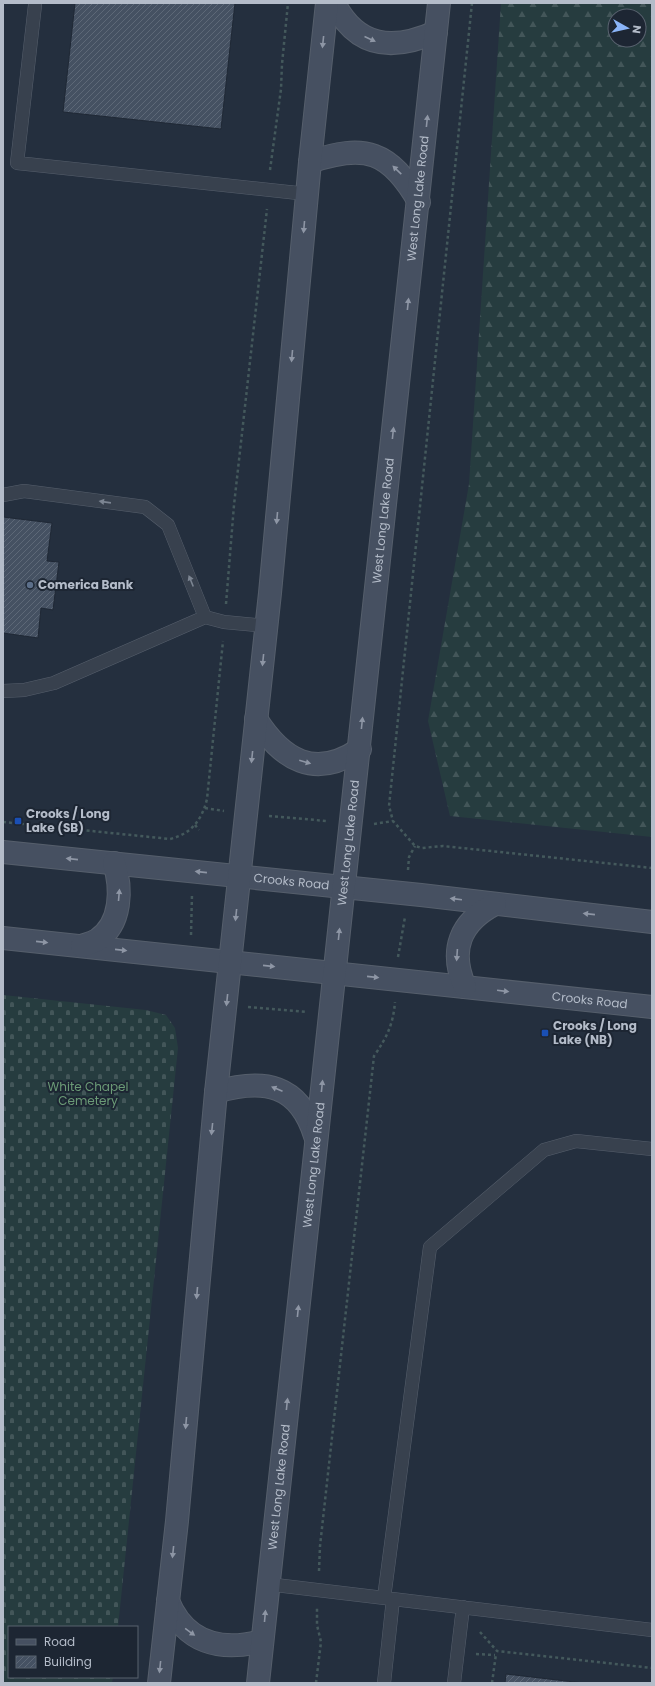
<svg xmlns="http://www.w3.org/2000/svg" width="655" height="1686" font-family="Poppins,sans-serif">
  <defs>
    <pattern id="forest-firs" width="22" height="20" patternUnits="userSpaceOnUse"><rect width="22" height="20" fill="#263c3f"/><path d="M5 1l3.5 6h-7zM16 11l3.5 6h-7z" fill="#435659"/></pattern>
    <pattern id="cemetery-stones" width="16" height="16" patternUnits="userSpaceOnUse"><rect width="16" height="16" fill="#263c3f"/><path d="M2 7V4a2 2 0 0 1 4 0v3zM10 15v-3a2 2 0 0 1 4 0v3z" fill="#435659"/></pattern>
    <pattern id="building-hatch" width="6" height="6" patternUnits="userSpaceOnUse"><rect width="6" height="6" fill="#455162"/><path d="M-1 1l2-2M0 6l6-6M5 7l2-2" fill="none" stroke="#5d6877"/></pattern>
  </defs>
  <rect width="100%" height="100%" fill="#242f3e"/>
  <path fill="url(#forest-firs)" fill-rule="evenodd" d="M501,3H652V837L450,816L428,721L469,484ZM615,16H639V40H615Z"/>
  <path fill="url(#cemetery-stones)" d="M3,995L146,1010L166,1015L175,1028L178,1048L118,1627H9V1677H113L112,1683H3Z"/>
  <path fill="url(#building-hatch)" stroke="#1f2835" d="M75,3H235L221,129L63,112Z
    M3,517L52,523L47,561L59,562L53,610L41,608L38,638L3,633Z
    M506,1674L583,1683H505Z"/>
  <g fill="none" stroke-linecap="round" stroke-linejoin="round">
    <g stroke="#565f6c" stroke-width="14">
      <path id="service" d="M35,5L17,163L307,194
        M3,495L24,491L145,507L168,525L205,617
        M3,691L24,690L54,683L205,617L224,622L266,626
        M267,1584L652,1630
        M384,1598L430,1247L544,1150L576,1141L652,1149
        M384,1683L393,1599
        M454,1683L463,1607"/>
    </g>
    <g stroke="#565f6c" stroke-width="24">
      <g id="secondary">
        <path d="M334,3C357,48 393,51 436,32"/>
        <path d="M310,162C365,143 390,151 419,202"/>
        <path d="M256,719C282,760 315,780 360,749"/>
        <path id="s1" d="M3,852L421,895L652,922"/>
        <path id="s2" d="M3,938L652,1007"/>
        <path d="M82,946C87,944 92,943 97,940C122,924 122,888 114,863"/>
        <path d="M465,987C449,950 460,922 495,904"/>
        <path d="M216,1092C264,1078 299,1084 315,1136"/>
        <path d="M168,1601C185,1643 220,1652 262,1641"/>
        <path d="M159,1683L177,1521L216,1092L270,593L310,162L327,3"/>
        <path id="s3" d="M258,1683L439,3"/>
      </g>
    </g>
    <path stroke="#44595c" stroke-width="2.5" stroke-dasharray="3 3" stroke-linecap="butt" d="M472,3L389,806L393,821L415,846L422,848L443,846L652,868
      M270,170L281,89L282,64L288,3
      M226,604L234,505L267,209
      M205,808L224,811
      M269,816L327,821
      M3,822L170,839C191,834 202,820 207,799L223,641
      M374,824L393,821
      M195,825L199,830
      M408,870L409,857L415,846
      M191,935L192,894
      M398,957L405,917
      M248,1007L307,1012
      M319,1571L320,1546L374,1056C387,1037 393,1025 395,1002
      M480,1632L497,1651L652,1668
      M476,1654L495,1655
      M316,1683L321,1642L317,1625V1608
      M492,1683L496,1654"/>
    <use href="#service" stroke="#38414e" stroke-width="13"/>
    <use href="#secondary" stroke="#465061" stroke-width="22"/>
  </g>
  <defs><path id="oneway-solid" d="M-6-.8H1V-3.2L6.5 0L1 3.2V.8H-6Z"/></defs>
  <g fill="#8e96a5">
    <use href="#oneway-solid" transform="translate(370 39) rotate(24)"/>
    <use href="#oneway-solid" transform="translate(323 42) rotate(96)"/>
    <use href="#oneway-solid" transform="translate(427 121) rotate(-84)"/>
    <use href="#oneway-solid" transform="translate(397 170) rotate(-136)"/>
    <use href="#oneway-solid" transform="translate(304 227) rotate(95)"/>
    <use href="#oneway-solid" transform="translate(408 304) rotate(-84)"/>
    <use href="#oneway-solid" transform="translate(292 356) rotate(95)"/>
    <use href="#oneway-solid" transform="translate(393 433) rotate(-84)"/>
    <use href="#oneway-solid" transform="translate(277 518) rotate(95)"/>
    <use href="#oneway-solid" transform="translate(263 660) rotate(96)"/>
    <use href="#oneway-solid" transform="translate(362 723) rotate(-84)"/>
    <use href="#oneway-solid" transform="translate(252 757) rotate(96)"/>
    <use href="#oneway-solid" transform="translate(305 762) rotate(16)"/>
    <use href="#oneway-solid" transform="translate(72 859) rotate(-174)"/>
    <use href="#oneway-solid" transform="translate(201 872) rotate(-174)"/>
    <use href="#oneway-solid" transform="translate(119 895) rotate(-85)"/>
    <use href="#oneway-solid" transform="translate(456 899) rotate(-173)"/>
    <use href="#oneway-solid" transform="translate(589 914) rotate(-174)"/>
    <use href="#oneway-solid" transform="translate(236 915) rotate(96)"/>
    <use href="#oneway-solid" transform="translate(339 934) rotate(-84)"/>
    <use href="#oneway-solid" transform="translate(42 942) rotate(6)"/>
    <use href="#oneway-solid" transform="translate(121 950) rotate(6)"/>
    <use href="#oneway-solid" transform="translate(457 955) rotate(94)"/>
    <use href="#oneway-solid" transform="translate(269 966) rotate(6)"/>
    <use href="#oneway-solid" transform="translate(373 977) rotate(6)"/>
    <use href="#oneway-solid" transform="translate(503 991) rotate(7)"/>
    <use href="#oneway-solid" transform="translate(227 1000) rotate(96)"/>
    <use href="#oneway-solid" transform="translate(322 1086) rotate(-84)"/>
    <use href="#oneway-solid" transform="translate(277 1089) rotate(-157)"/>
    <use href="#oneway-solid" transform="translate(212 1129) rotate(96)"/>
    <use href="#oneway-solid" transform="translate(197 1293) rotate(95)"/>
    <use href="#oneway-solid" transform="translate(298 1311) rotate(-84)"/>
    <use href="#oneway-solid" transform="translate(287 1404) rotate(-84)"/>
    <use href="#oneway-solid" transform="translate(186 1423) rotate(95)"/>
    <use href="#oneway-solid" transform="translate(173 1552) rotate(96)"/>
    <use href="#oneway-solid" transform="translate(265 1616) rotate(-85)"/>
    <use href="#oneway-solid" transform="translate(190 1632) rotate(36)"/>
    <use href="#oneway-solid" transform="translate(160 1667) rotate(96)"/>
  </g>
  <g fill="#7c8592">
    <use href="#oneway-solid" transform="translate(105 502) rotate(-172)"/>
    <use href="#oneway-solid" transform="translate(191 581) rotate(-112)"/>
  </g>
  <circle fill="#5c6f8a" stroke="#1d2633" stroke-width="1.5" cx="30" cy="585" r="4"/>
  <g fill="#1a4fb4" stroke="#1d2633" stroke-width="1.5">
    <rect x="14" y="817" width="8" height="8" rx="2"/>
    <rect x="541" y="1029" width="8" height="8" rx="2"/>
  </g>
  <g text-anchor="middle" stroke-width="4" stroke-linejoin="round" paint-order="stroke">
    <g font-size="12" fill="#b4bcc9" stroke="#1d2633">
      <text dy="4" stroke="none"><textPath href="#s3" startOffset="1493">West Long Lake Road</textPath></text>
      <text dy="4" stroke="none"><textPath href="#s3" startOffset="1169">West Long Lake Road</textPath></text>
      <text dy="4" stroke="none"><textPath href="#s3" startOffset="845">West Long Lake Road</textPath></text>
      <text dy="4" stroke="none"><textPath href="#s1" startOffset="290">Crooks Road</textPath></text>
      <text dy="4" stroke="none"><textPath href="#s2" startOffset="590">Crooks Road</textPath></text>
      <text dy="4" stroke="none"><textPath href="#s3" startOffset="521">West Long Lake Road</textPath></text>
      <text dy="4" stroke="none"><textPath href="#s3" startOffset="197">West Long Lake Road</textPath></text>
    </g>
    <g font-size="12" font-weight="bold" fill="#b4bcc9" stroke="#1d2633" text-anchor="start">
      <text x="38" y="589">Comerica Bank</text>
      <text x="26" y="818">Crooks / Long<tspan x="26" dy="14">Lake (SB)</tspan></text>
      <text x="553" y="1030">Crooks / Long<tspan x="553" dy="14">Lake (NB)</tspan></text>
    </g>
    <g font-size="12" fill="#6b9a76" stroke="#1d2633">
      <text x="88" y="1091">White Chapel<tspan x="88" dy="14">Cemetery</tspan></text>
    </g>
  </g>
  <rect width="655" height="1686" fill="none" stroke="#b4bcc9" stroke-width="8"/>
  <rect x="8" y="1626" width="130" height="52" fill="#1d2633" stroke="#59626f"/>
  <rect x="16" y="1639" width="20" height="6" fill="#465061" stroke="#59626f"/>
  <text x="44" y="1646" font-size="12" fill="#b4bcc9">Road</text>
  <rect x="16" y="1656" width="20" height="12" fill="url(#building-hatch)" stroke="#59626f"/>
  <text x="44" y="1666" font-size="12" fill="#b4bcc9">Building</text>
  <g transform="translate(627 28) rotate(98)"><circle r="19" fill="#1d2633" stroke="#59626f"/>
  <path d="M0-3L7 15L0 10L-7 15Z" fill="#8ab4f8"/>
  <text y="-6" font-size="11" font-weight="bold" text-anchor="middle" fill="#b4bcc9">N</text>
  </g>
</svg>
